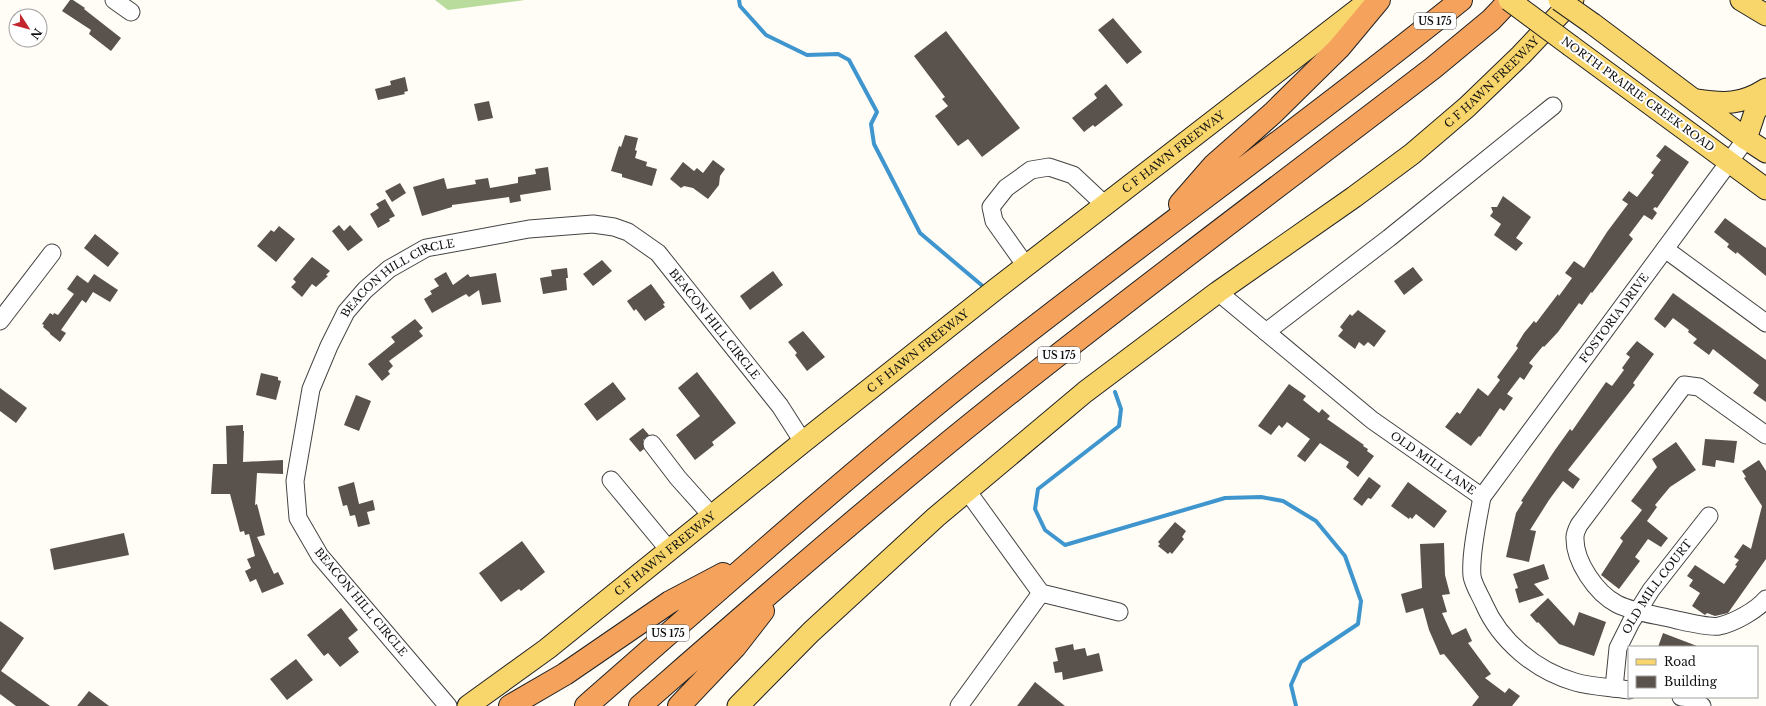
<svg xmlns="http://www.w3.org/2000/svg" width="1766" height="706" font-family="'Libre Baskerville',serif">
  <rect width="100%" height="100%" fill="#fffdf5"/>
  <path fill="#b9dc9c" d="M435,0H525L448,10Z"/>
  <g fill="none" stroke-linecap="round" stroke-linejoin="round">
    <path stroke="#3f96cf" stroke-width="4" d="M739,0L740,6L766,35L807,55L838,54L849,60L877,112L871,124L874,144L920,233L985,288
      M1115,392L1121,409L1119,426L1038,489L1035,509L1045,530L1065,545L1225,498L1261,497L1283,501L1316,521L1345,556L1361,601L1358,624L1301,662L1291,685L1296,706"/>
  </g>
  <path fill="#5a524d" d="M70,0H73L85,8L84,9L121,38L111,51L89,34L91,30L62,11Z
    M1113,18L1142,52L1127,64L1098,30Z
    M946,31L1020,128L982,157L968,139L958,146L935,116L948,106L942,99L945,97L914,56Z
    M405,77L408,91L404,92L405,94L378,100L375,89L391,85L390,81Z
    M1106,84L1123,105L1095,127L1093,125L1084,132L1072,118L1097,98L1094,94Z
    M489,101L493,118L478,121L474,104Z
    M625,135L638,138L635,150L637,151L635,158L647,162L646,166L657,169L652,186L622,177V174L611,171L619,146L621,147Z
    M1665,145L1689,162L1657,208L1655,207L1653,209L1657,213L1652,220L1644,215L1629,235L1633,239L1592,293L1591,292L1582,305L1579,303L1558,332L1544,347L1543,346L1529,363L1533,366L1524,380L1520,377L1507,394L1513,398L1504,411L1500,408L1480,437L1479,436L1471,446L1445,427L1457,412L1460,414L1478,388L1488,396L1500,380L1497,377L1518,348L1516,346L1524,333L1534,321L1536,323L1558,294L1559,296L1572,278L1565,273L1574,261L1584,268L1607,232L1628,204L1622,200L1629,191L1637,197L1654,175L1651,173L1661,160L1656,156Z
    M713,160L725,169L720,176L719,185L708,199L693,188L684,186L681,188L670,179L683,162L694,171L697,168L703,173Z
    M548,167L551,190L520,195L521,201L510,203L509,197L452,205V207L422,216L413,187L444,178L447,189L476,184L475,180L488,178L490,188L518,183V177L536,174L535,169Z
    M400,183L406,193L392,202L385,191Z
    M1503,196L1531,217L1516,238L1523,243L1516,251L1494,235L1501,224L1490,216L1493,212L1491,207H1497Z
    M385,199L395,216L389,219L390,221L378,228L370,214L379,208L376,204Z
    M1725,218L1766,248V276L1737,252L1736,254L1727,247L1729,244L1714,232Z
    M339,225L344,231L350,225L363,240L348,251L332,231Z
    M279,226L295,239L276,262L257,246L271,230L274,232Z
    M95,234L119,253L108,267L84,248Z
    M312,257L330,271L326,275L328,276L316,287L312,284L302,297L291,287L296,282L293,279Z
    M602,260L612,271L593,286L583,274Z
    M1413,267L1423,280L1404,295L1394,281Z
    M567,268L568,278H566L567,290L543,294L540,278L552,276L551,270Z
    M773,271L783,285L750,310L740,296Z
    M446,272L453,285L468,274L470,277L496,273L501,302L482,305L479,290L469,297L466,294L432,313L424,299L432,294L430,291L439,286L434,279Z
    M94,274L118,290L110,302L93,292L86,303L82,300L61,330L66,333L60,342L50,334V333L43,327L44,325L42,324L50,313L53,315L54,313L58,315L74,294L67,289L77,275L88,283Z
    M651,284L665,303L663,304L665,307L645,321L636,309L634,311L627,301Z
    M1673,293L1766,360V402L1753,393L1759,385L1713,349L1709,355L1693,343L1697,339L1688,332L1689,330L1673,318L1665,328L1654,319Z
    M1358,310L1386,331L1374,347L1368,342L1364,346L1359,342L1355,349L1338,336L1343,330L1340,327L1350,314L1352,316Z
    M415,319L423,328L419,331L423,336L389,361L393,366L388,371L390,374L382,381L368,364L395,342L391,337Z
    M803,331L825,357L807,371L795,355L797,353L788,342Z
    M1637,341L1654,354L1633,383L1635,385L1568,470L1580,479L1573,489L1563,481L1549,500L1530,530L1536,531L1529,562L1506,557L1516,513L1523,502L1521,501L1555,450L1570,429L1572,431L1606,382L1612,386L1624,370L1622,368L1630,357L1626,354Z
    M697,372L736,423L712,442L714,445L695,460L676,435L700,416L678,388Z
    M261,373L278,377V380L281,381L276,400L256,395Z
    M613,382L626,399L597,421L584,404Z
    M1289,384L1306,396L1303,400L1319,413L1322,409L1330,416L1327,419L1330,421L1364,445L1363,446L1368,449L1367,451L1374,456L1358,477L1346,467L1349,462L1320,443L1305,462L1297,456L1310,439L1287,422L1282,428L1279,425L1271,435L1258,426Z
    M0,388L27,408L16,423L0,411Z
    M356,395L371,401L359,431L344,425Z
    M243,425V431H244L243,462L283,460V474L257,473L255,505L257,504L265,535L257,537L274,574L278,572L284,584L262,593L256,579L250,582L245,571L251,568L247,559L255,556L249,534L245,535L244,531L240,532L230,494H211L213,464H227L226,426Z
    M643,428L649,435L643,440L644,449L640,452L629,439Z
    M1705,439L1737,441L1734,463L1716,460L1715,467L1702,465Z
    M1676,442L1696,470L1670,487L1655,505L1657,507L1647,521L1668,538L1661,547L1648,539L1635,557L1640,561L1619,589L1601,575L1623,541L1620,538L1642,510L1631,501L1657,467L1652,459Z
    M1759,460L1766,471V559L1728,613L1715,616L1707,613L1705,615L1692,606L1700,593L1689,586L1693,580L1687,576L1695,565L1724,584L1737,566L1735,565L1739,560L1734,557L1743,544L1751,549L1762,506L1744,478L1746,477L1742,471Z
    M1369,477L1381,486L1371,499L1368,498L1362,506L1353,499Z
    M354,482L359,504L373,500L375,510L367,512L370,524L358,527L355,515L350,516L347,505L343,506L338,487Z
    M1408,482L1447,511L1434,528L1416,514L1412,519L1410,517L1409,519L1391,506Z
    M1175,522L1186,531L1182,537L1184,539L1172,554L1170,552L1168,554L1158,546L1160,544L1158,542Z
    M124,533L129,555L54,570L50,549Z
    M522,541L545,572L521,591L519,589L501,602L479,573Z
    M1444,543L1445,575L1450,594L1442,595L1447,612L1442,613L1452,635L1466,628L1472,641L1468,643L1491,674L1485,678L1505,693L1509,688L1520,696L1512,706H1472L1479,697L1444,654L1440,655L1429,630L1423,608L1406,613L1401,594L1422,588L1420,544Z
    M1544,564L1549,579L1534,584L1544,595L1519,603L1515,589L1518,588L1513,574Z
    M1548,598L1574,626L1579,612L1606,622L1594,656L1559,644L1538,622L1537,623L1530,615Z
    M341,608L358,630L348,638L359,652L340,667L328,653L324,656L307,635Z
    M0,621L24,638L1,671L50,706H16L0,694Z
    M1663,633L1697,646V647H1658Z
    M1073,644L1074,650L1085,648L1087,656L1099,653L1103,671L1063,680L1062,672L1055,673L1053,662L1058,661L1055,648Z
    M296,659L313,680L287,700L270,679Z
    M1035,682L1065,706H1017Z
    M89,691L109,706H77Z"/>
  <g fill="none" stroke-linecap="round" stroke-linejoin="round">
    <g stroke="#444" stroke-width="19">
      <g id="minor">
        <path d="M114,0L131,12"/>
        <path d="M1665,249L1766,323"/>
        <path d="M1026,266L994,221L991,207L1006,188L1031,170L1049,167L1073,175L1105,205"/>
        <path id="s1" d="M1218,292L1372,420L1482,497"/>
        <path d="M0,321L52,253"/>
        <path d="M1266,332L1389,238L1553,106"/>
        <path d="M1766,435L1699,387L1684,385L1579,525C1577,529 1575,533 1575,537C1574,561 1596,593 1617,604C1635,613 1658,615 1677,620C1686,622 1711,628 1719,626C1734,623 1757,610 1766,599"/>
        <path d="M652,444L678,478L712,516"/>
        <path d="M611,480L669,550"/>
        <path d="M968,492L1041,593L1119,612"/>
        <path id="s2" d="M1614,688L1618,648L1631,622L1651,590L1709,516"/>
        <path id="s3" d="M1629,690C1611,687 1592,687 1575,682C1536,671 1500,641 1484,604C1480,595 1473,584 1472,576C1470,555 1478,519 1482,497L1746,139"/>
        <path d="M1681,697L1690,698L1702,706"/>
        <path id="s4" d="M448,706L320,556L298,518L295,481L311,389L329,346L346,312L365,290L389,269L426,248L529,229L593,224L614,227L628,232L658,253L780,406L803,442"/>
        <path d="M959,706L1041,593"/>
      </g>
    </g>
    <g stroke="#222" stroke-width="23">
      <g id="major">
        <path d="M1741,0L1766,15"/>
        <path d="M1593,24L1746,139L1766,152"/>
        <path d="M1571,46L1766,189"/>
        <path d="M1696,100C1724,104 1741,105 1766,89"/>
        <path d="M1746,139L1755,112L1766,97"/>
        <path id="s5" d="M468,706L547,649L803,442L996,289L1370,0"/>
        <path id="s6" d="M738,706L811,632L936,517L1085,392L1218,292L1354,197L1412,154L1467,107L1521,55L1573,0"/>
      </g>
    </g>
    <g stroke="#222" stroke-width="24">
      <path id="highway" d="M1180,204L1214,165L1273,113L1339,48L1379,0
        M510,706L565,674L670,602L723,574
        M586,706C712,596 837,484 968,379C1130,250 1300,130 1461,0
        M640,706C756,605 871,504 991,408C1136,292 1286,181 1433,68L1491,20L1510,0
        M679,706L735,647L763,611"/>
    </g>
    <use href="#minor" stroke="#fff" stroke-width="17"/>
    <use href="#major" stroke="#f9d66b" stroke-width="21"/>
    <use href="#highway" stroke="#f5a25d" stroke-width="22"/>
    <g stroke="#222" stroke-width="23" stroke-linecap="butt">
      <path id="major-bridge" d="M1509,0L1571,46
        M1559,0L1593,24"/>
    </g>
    <use href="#major-bridge" stroke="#f9d66b" stroke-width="21"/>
  </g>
  <g text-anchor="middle" stroke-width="4" stroke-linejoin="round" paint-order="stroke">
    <g fill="#fff" stroke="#585858" stroke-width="1">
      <rect x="1414" y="13" width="42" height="16" rx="3"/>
      <rect x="1038" y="347" width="42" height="16" rx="3"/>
      <rect x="647" y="625" width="42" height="16" rx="3"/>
    </g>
    <g font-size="10" font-weight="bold" fill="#111">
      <text x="1435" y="25">US 175</text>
      <text x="1059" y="359">US 175</text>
      <text x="668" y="637">US 175</text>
    </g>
    <g font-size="11" fill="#111" stroke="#fff">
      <text dy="4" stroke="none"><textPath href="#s6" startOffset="980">C F HAWN FREEWAY</textPath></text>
      <text transform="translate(1638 94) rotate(36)" y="4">NORTH PRAIRIE CREEK ROAD</text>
      <text dy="4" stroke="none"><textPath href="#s5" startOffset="897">C F HAWN FREEWAY</textPath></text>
      <text dy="4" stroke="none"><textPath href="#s4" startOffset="520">BEACON HILL CIRCLE</textPath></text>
      <text dy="4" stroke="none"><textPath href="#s3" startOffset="511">FOSTORIA DRIVE</textPath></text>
      <text dy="4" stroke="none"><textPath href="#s4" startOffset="892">BEACON HILL CIRCLE</textPath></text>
      <text dy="4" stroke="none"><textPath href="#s5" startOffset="573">C F HAWN FREEWAY</textPath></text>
      <text dy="4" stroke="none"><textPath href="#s1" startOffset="275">OLD MILL LANE</textPath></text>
      <text dy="4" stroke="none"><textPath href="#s5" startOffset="249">C F HAWN FREEWAY</textPath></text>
      <text dy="4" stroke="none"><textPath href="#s2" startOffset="113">OLD MILL COURT</textPath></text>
      <text transform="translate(361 602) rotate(50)" y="4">BEACON HILL CIRCLE</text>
    </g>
  </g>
  <rect x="1628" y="646" width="130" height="52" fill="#ffffff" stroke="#a0a0a0"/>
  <rect x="1636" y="659" width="20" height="6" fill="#f9d66b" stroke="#a0a0a0"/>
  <text x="1664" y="666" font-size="12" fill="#111111">Road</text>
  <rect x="1636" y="676" width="20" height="12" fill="#5a524d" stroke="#a0a0a0"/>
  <text x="1664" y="686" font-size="12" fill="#111111">Building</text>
  <g transform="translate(28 28) rotate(126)"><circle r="19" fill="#ffffff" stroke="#a0a0a0"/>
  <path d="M0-3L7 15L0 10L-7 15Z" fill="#c4262e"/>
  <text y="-6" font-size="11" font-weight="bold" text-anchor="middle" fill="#111111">N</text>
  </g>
</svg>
